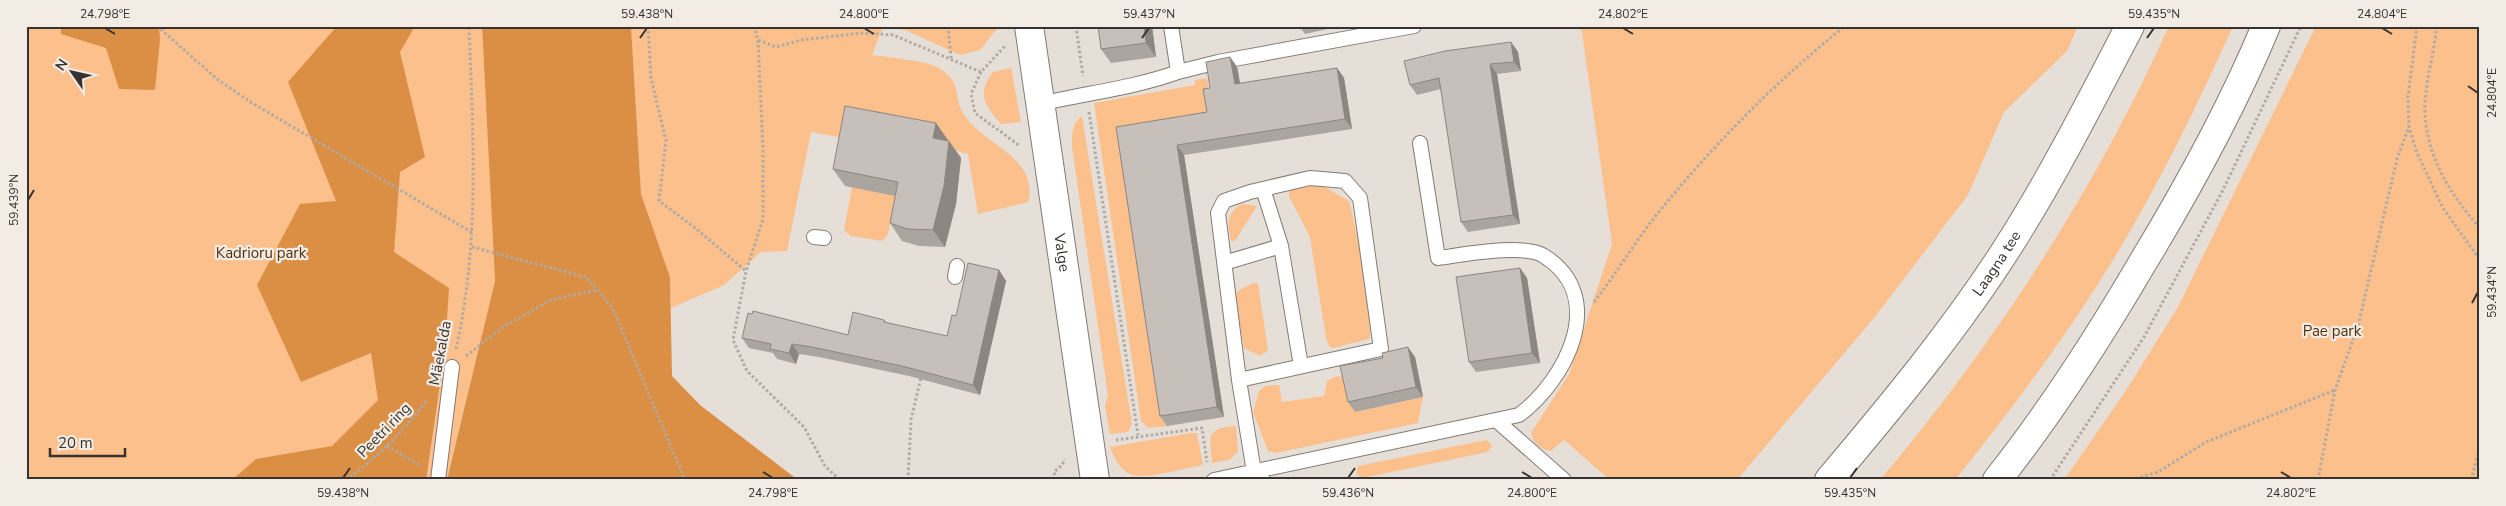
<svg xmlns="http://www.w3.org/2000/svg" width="2506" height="506" font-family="'Nunito Sans',sans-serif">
  <rect width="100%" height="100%" fill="#e6dfd8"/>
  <path fill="#fcc08c" d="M26,26H482L495,281L447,480H26Z
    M631,26H999L980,50L960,55L905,30L883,27L872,55C887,57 928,61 939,68C965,85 951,95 965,116C985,146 1039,157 1028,202L978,214L968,154L947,148L948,140H854L811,132L787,251L761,252L724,285L671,308L670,277L641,194Z
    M1581,26H2078L2067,51L2004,112L1968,195L1874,318L1737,480H1610L1564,440L1551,451C1541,450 1533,443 1531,433L1569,374L1612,244Z
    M2169,26H2233C2198,104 2160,182 2116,255C2069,333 2012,409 1955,480H1880C1996,342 2095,190 2169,26Z
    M2316,26H2480V480H2064L2125,392L2178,307Z
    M1011,68L1021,122L1001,124C985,106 976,94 993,72Z
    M1207,78L1216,136L1123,137L1167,426L1148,428L1141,421L1094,103L1195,85V80Z
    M1082,116L1132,424L1128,432L1110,434L1105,406L1108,395L1072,147C1072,135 1071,124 1082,116Z
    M1306,183L1323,186L1349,201C1355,223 1377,321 1369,339L1333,348L1330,347L1326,338L1310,237L1289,196V191L1293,186Z
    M852,187L896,196L888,234L883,241L851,236L844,230Z
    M1242,204L1257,206L1235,241H1231C1228,225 1225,213 1242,204Z
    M1254,283L1258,284L1268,350L1260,356L1244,348L1235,297L1239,290Z
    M1337,376L1344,377L1355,412L1423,397L1418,423L1276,453L1268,451L1253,412L1259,391L1265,386L1279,385L1282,402L1324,396L1327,381Z
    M1236,426L1238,452L1229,460L1212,463C1210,437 1205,428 1236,426Z
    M1191,433H1197L1203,465C1190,468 1178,470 1165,473C1135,479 1122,479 1110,447Z
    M1486,440L1492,445L1488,452L1362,478L1356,474L1358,466Z"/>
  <path fill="#db8f44" d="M61,26H159L160,40L155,90L119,89L106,48L61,34Z
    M337,26H415L400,52L425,157L400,172L394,252L449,288L445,350L426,480H232L256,459L332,446L378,400L371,353L301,382L257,285L300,204L336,201L288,82Z
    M482,26H631L641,194L670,277L672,376L700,405L798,480H447L495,281Z"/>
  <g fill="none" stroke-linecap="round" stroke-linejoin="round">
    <g stroke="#827b75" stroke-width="16">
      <path id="lane" d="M1178,72L1218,62L1414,26
        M1040,104C1086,93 1134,88 1178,72L1171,26
        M1263,189L1281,246L1301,366
        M814,237L824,238
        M1224,263L1281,246
        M955,277L957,266
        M1239,380L1218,213L1224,201L1250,192L1310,178L1345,181L1360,198L1381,349L1239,380L1254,472L1263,480
        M1496,420L1564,480
        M438,480L452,367
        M1214,480L1519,415C1566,380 1609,297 1544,256C1524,243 1462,255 1438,258L1420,143"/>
    </g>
    <g stroke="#827b75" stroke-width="30">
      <g id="secondary">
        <path id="s1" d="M1029,26L1095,480"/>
      </g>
    </g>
    <g stroke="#827b75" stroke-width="30">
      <g id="primary">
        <path id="s2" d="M1829,480C1893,404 1958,326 2011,242C2055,172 2092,99 2130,26"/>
        <path d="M1997,480C2052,411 2099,337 2143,262C2189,186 2232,108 2266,26"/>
      </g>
    </g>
    <path stroke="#b0aaa4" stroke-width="3" stroke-dasharray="2.5 2.5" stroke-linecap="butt" d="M157,26L217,79L252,103L473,233
      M648,26L651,78L666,141L659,201L694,227L746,271
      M754,26L758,40L776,47L801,40L862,33L893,35L981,72L1005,46
      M948,26L951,58
      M1076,26L1083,76
      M2417,26L2408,97L2409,127L2417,153L2443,208L2480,260
      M2437,26C2434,51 2427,77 2425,102C2423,150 2448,193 2480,228
      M758,40L763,150V219L746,271L733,340L747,371L804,427L825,466L840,480
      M981,72L971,94L975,113L1020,146
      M1089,112L1138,435
      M472,247L586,277L613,309L685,480
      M1594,302C1615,275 1633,245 1654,218C1711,147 1774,83 1845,26
      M456,349C480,243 473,134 469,26
      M466,356L503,327L551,300L597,290
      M1116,440L1202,428L1207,462
      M387,446L421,466
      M346,480C378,457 404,431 427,400
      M908,480L911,420L921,377
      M1056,480L1054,472L1062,465L1065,459
      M2050,480L2144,337L2223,190L2301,26
      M2131,480L2158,472L2206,442L2335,390
      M2318,480L2335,390L2358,326L2397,159L2409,127
      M2471,480L2480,447"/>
    <use href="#lane" stroke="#fff" stroke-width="14"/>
    <use href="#secondary" stroke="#fff" stroke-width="28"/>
    <use href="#primary" stroke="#fff" stroke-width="28"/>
  </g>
  <path fill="#aba5a0" d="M1098,26H1152L1156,57L1111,63L1101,49Z
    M1299,26H1341L1305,34Z
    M1511,42L1518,52L1521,71L1497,74L1520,224L1468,232L1461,222L1441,89L1417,95L1410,85Z
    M1230,57L1237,67L1240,83L1337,68L1344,78L1352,129L1184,155L1224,417L1167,426L1160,416L1116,127L1207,112Z
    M936,123L948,141H949L961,158L956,204L945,247L919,246L902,241L890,223L895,196L845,186L833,169Z
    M1520,268L1527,278L1540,363L1476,372L1469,362Z
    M999,270L1006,281L980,395L909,376L819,357L799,354L796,364L777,359L773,353L749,348L742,338L848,335L884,320L887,323L947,336L956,316Z
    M1415,357L1423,397L1355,412L1348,402Z"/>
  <path fill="#8b8682" d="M1144,26H1152L1156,57L1146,43Z
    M1511,42L1518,52L1521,71L1514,62Z
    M1230,57L1237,67L1242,94L1235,84Z
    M1490,64L1497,74L1520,224L1513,215Z
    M1337,68L1344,78L1352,129L1345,119Z
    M936,123L948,140L945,155L933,138Z
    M949,141L961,158L956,204L945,247L933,230Z
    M1177,145L1184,155L1224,417L1217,407Z
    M1520,268L1527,278L1540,363L1532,353Z
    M999,270L1006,281L980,395L973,385Z
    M792,344L799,354L796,364L789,353Z
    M1408,347L1415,357L1423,397L1416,387Z"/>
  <path fill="#c7c0ba" stroke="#8b8682" d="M1098,26H1144L1146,43L1101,49Z
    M1511,42L1514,62L1490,64L1513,215L1461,222L1439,78L1410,85L1404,61L1445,51Z
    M1230,57L1235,84L1337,68L1345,119L1177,145L1217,407L1160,416L1116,127L1207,112L1203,89L1210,88L1206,62Z
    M845,106L936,123L933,138L949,141L944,186L933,230L907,229L890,223L898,182L833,169Z
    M968,263L999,270L973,385L902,366L812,347L792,344L789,353L770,349L771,344L742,338L748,313L752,314L753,311L848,335L853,312L884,320V322L947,336L952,315L956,316Z
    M1520,268L1532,353L1469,362L1456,277Z
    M1408,347L1416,387L1348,402L1340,366L1383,358L1382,353Z"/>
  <path fill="none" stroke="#35322f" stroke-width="2" d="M105,28L115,34M864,28L874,34M1623,28L1633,34M2382,28L2392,34M640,38L647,28M1142,38L1149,28M2147,38L2154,28M2468,86L2478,93M28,200L34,190M2472,303L2478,292M763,472L773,478M1522,472L1532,478M2281,472L2291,478M343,478L350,468M1348,478L1355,468M1850,478L1857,468"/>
  <g text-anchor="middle" stroke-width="4.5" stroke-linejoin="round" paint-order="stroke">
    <g font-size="15" fill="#513213" stroke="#f3ece5">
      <text x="261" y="258">Kadrioru park</text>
      <text x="2332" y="336">Pae park</text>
    </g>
    <g font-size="15" fill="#35322f" stroke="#f3ece5">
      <text dy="5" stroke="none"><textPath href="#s1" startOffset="229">Valge</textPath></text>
      <text dy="5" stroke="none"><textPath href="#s2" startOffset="274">Laagna tee</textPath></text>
      <text transform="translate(440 353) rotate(-79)" y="5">Mäekalda</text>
      <text transform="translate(384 430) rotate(-46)" y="5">Peetri ring</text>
    </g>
  </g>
  <rect width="2506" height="506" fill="none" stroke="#f3ece5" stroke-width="55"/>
  <g transform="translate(72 72) rotate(304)" stroke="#f3ece5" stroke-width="4" paint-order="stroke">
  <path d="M0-4L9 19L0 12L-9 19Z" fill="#35322f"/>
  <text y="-8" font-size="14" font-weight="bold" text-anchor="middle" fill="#35322f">N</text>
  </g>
  <path d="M50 448v8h75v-8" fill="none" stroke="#35322f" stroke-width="2.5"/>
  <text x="58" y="448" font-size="15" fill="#35322f" stroke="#f3ece5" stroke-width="4" paint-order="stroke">20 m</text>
  <rect x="28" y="28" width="2450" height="450" fill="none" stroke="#35322f" stroke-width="2"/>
  <g font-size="12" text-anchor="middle" fill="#35322f">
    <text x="105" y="18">24.798°E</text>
    <text x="647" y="18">59.438°N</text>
    <text x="864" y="18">24.800°E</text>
    <text x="1149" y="18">59.437°N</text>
    <text x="1623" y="18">24.802°E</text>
    <text x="2154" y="18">59.435°N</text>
    <text x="2382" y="18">24.804°E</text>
    <text transform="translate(2492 93) rotate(-90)" y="4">24.804°E</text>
    <text transform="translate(14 200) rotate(-90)" y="4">59.439°N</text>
    <text transform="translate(2492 292) rotate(-90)" y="4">59.434°N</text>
    <text x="343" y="497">59.438°N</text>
    <text x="773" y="497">24.798°E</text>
    <text x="1348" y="497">59.436°N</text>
    <text x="1532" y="497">24.800°E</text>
    <text x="1850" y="497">59.435°N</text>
    <text x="2291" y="497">24.802°E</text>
  </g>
</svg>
